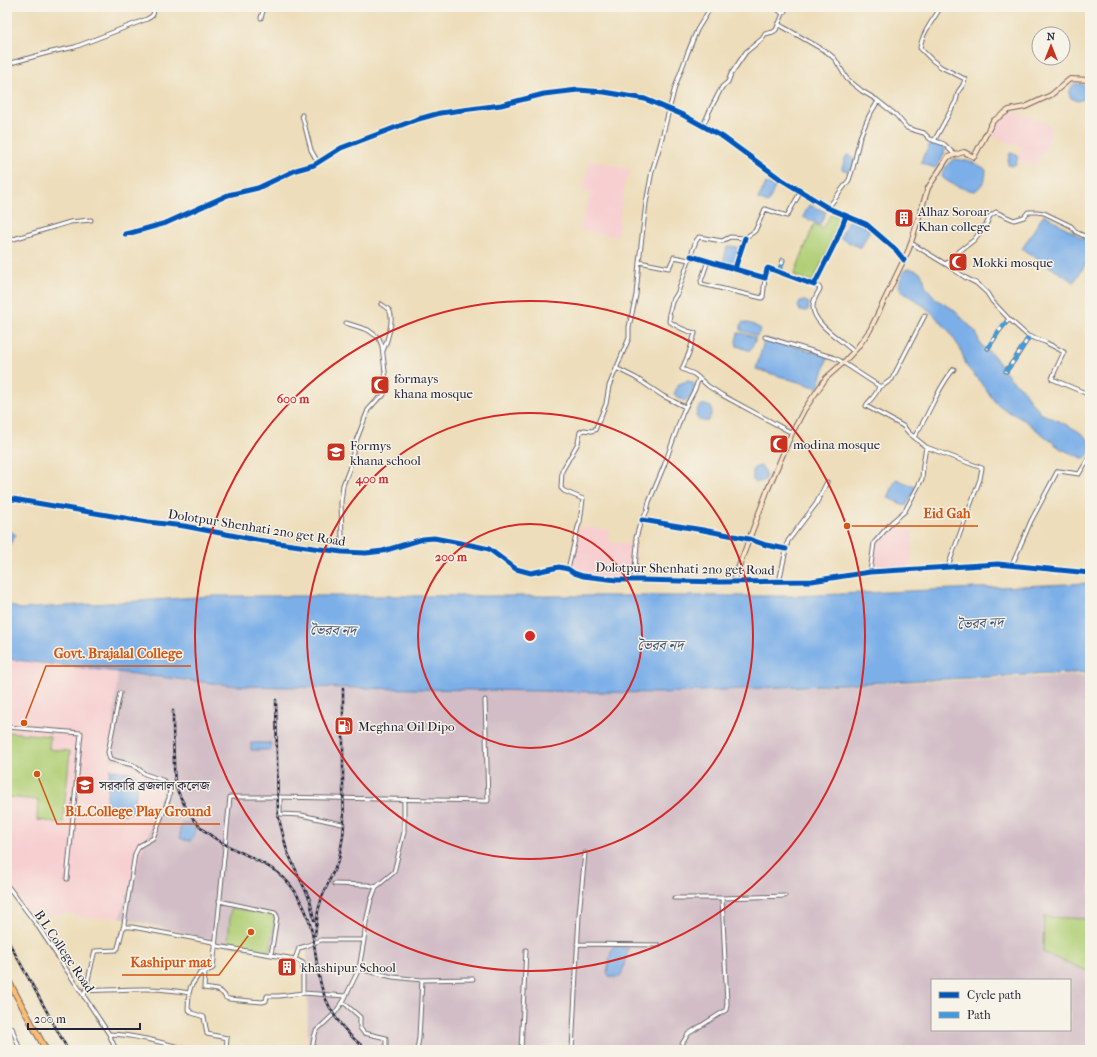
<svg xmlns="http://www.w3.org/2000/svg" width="1097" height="1057" font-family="'IM FELL French Canon','Noto Serif Bengali',serif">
  <rect width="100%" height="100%" fill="#f7f3e8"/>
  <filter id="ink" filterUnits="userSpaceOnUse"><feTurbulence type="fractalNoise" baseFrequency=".025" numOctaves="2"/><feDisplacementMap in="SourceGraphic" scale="8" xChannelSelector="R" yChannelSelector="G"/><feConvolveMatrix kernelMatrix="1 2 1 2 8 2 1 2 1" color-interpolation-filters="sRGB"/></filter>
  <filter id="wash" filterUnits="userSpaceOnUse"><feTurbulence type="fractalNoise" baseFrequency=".012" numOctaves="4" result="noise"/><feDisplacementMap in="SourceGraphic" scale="16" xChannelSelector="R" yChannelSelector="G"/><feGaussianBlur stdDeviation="0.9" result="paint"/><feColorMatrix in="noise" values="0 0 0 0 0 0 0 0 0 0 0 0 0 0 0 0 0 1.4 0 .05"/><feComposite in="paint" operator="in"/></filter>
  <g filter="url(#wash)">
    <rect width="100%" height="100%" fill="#edddba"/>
    <path fill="#f7cfd1" d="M1009,113H1017L1046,122L1052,128L1049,140L1042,155L1035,167L1018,160L1022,147L989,135L992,126L1001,117Z
      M590,161L600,162L630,169L629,178H626L625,181L617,237L580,230L590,193L583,191Z
      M892,523L913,532L910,568L871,570L875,543Z
      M579,526L609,530L610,542L636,544L634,579L599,578L584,575L571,568Z
      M7,659L118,672L116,695L133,765L162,780L165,791L146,840L120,917L87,918L69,913L31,917L7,885Z"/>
    <path fill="#d2bdc6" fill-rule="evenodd" d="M118,672L237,686L552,689L553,691L661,693L1090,675V1050H308L307,947L271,955L120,917L146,840L165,791L162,779L145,774L133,765L110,759ZM932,980H1070V1030H932Z"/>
    <path fill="#b0cf76" stroke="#697858" d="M831,214L844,219L812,282L794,275L814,224L823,228Z
      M7,732L50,736L49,749L70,751L63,823L37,820L38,800L7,797Z
      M231,908L270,914L274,915L275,919L270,952L228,944Z
      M1044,917L1090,919V972L1046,954L1043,952Z"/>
    <path fill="#7bafe8" stroke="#4e6892" d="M1075,84H1080L1088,87V92L1086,98L1078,101L1071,98C1068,93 1070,87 1075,84Z
      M930,144H936L945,147C945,154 941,163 935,168L921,163L922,159Z
      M1010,153L1017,154L1018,157L1016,164L1012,166L1008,165V161Z
      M849,155L854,158C854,165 852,175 842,169V168L846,156Z
      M954,159C965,160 978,163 986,170C986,179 982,186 975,191C965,190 949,184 942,177C943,170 948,163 954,159Z
      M766,183L775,187L768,203L758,199Z
      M809,205L826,212L820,225L803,217Z
      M1044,214L1090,243V257L1074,282L1022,249Z
      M849,219L870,229L861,248L840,238Z
      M730,246L737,247L739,250L735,266L734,267L723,263L727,247Z
      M907,269H912L921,273L924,279L925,286L937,300L953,309L976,332L980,344L993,355L1009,377L1025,392L1032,403L1042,414C1054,419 1082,430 1089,441C1091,444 1090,449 1089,453C1087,457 1086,458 1082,458L1061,449L1024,420L1007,411L995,402L980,381L967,367L960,348L948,330L932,313L924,306L901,291L899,285L902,275L903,272Z
      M800,301H805L809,303L808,310L806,311H800L798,306Z
      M742,322L752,324L761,329L757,336L741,330V325Z
      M738,333H742L756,338L751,350H748L737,346L736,341Z
      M765,338L828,356L818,388L756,369Z
      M687,381L692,382L695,385C694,391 690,398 685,401L678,398L674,394L679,384Z
      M702,405H705L711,407C713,412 710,417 708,421C703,422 697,420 696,416L698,408Z
      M760,466C766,468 766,474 765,480C761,482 757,483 753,481V470L754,468Z
      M896,479L916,487L906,506L888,498Z
      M7,529L16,535L9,545L7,543Z
      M1090,583V672L661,693L237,686L7,659V604L20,609L213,596H796Z
      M251,743H271V750H251Z
      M110,769L134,773L139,777L133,812L122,815L105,809Z
      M183,823C189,822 191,824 195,828C195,833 194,837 190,841L184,840L180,838V829Z
      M619,947L628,949L621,976C617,978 613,977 609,976L607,972L612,948Z"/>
  </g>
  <g filter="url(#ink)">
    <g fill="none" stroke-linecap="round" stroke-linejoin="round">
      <g stroke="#696367" stroke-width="5">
        <path id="street" d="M711,7L697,30L688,52L675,87L659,149L652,171L646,203L639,262L669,268L674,257L689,260L696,241L699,237L722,241L730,237L745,238L755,231L765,209L787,216L801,191
          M783,14L787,7
          M261,18L264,7
          M778,24L827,52L835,59L847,79L862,91L877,100L896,115L907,128L924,133L930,139L944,144L955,155
          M7,64L47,53L75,47L147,19C153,16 155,14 153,7
          M302,115L311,150L318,163
          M703,126L710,110L722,87L728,82L731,74L746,52L762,39L765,34L773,32L776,30L783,14L775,7
          M934,141L956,101L958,92L963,85L965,79L941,67L932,60L920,48C922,33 933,20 941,7
          M829,208L831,204L849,180L853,168L860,137L869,116L878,101
          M125,234L134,232L166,223L228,195L258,188L296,170L314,165L341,148L415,120L440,113L501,105L544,94L578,90L604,92L645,99L683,115L723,137L779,178L828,208L866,224L896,250L904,260
          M7,241L70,222L91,220
          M911,243L947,265L966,278L976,283L987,293L992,301L1009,319L1028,336L1045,342L1064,352L1055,371L1052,379L1090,395
          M691,256L735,269L738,259L745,238
          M708,261L701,281L702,284L762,298L763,297L765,278
          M946,264L957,253L974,240L987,223L990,216L996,212L1014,220L1024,217L1028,212H1037L1044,213L1071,226L1076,232L1090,239
          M735,269L765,278L767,269L768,268L814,285L837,239L846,216
          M779,272L783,260
          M814,285L819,287L820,289C817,294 813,300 813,306C812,324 842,340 853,351
          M381,304C384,306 387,308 389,310C395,318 387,342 383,351
          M765,337L832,357L839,360L879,386C878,393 872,398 867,404L866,406L903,426L909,433L926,447L982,468L980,479L948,566
          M988,348L999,331L1009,319
          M616,368L636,378L663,396L685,407
          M1006,371L1015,359L1029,337
          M699,378L708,386L722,395L792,433
          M879,387L884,385L892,379L925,315
          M914,437C929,416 937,388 954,369
          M642,520L703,530L749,539L766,545L786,549
          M342,552V538L341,502L343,485L349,470L355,444L368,410L378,399L383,396L387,389L382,346L379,338L368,330L346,323
          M1012,565L1031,521L1057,472L1059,471L1079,474L1090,456
          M568,569L578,527L580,522L583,499L564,491L561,488L562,471L578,443L580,432L584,430L591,431L595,430L606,404L609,386L629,338V327L636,295L639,262
          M870,572L874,543L892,522L905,511L922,479L923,465L926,447
          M634,580L637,544L636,538L639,527L647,511L649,502L664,466L683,412L695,389L699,378L694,374L682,369L689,353L695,333C686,331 677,327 669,321L670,315L669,314L672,302L678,292L689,260
          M779,582L788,541L816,504L827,482
          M120,693L108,752L110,759L117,761L133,765L145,774L162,780L167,783L170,789L169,798L153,838L139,846L135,854L124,924L125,927H132L213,942L217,946L295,959L299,948L306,946L321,940H364
          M7,727L81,733L67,879
          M280,797V814L301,815L342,824
          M334,884L368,885L376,887
          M7,885L37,925L109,1034L116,1050
          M674,898H722L785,896
          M219,901L275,913L277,916L271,955
          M577,944L659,945
          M295,959L303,963V993
          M359,969L393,977L422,980L473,979
          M205,972L204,988C215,990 221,988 226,998L229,999L262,1002L266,1001L267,996H279L303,993L346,996
          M85,991C119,990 155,986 189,993
          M84,997L94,954L95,951L116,950L118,948L124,924
          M343,1002L360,1017V1028L364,1033L386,1038V1050
          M12,1028L20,1050
          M109,1034C136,1035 164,1043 190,1050
          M226,1050L227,1038L207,1034L204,1017L192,1013L188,1009L189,993L191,986L200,973L205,972L213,968L230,797H277L488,801L485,700
          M312,1050L314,1038L316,1031L334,1014L343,1002L359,969L364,940L366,922L371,900L376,887L394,872L404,832V800
          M417,1050L419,1038L422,980
          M521,1050L526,950
          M572,1050L579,915L585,853
          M682,1050V1044L688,1034L726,1010L727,1004L722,898"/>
      </g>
      <g stroke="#696367" stroke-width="6">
        <path id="secondary" d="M7,498L148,522L184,526L257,540L342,552L366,553L383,551L423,539L434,538L476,546L489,549L516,569L531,573L559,567L568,569L574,573L583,576L617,580H640L720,582L812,581L870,572L998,564L1090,573
          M733,582L768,489L792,433L804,410L826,378L843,363L857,348L870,330L909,249L928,188L948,157L964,152L974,157L993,121L1009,110L1025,107L1051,95L1070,79L1090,80"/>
      </g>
      <g stroke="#696367" stroke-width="7">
        <path id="highway" d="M7,978L46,1050"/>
      </g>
      <use href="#street" stroke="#fff" stroke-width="3"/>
      <use href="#secondary" stroke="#ffe4c6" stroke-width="4"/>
      <use href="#highway" stroke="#febc70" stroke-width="5"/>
      <g stroke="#22223b" stroke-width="2.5">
        <path id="rail" d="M276,700L278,815L287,851L310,900L314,920
          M173,711C173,727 173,743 174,760C174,768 174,778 176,787C179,795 184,804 188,811C208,845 247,851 277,872C286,879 295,890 300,900C314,923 314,950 319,976C324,1006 343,1033 368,1050
          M315,935L318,911L322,897L339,859L343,836L344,825L343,785V688
          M7,939L68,1050"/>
      </g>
      <use href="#rail" stroke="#f7f3e8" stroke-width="1" stroke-dasharray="3" stroke-linecap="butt"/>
      <path stroke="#3c9ce2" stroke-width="4" stroke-dasharray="8 4" stroke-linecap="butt" d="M779,272L783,260
        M988,348L999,331L1009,319
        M1006,371L1015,359L1029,337"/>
      <g stroke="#f7f3e8" stroke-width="8">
        <path id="cycleway" d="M125,234L134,232L166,223L228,195L258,188L296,170L314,165L341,148L415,120L440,113L501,105L544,94L578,90L604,92L645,99L683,115L723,137L779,178L828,208L866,224L896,250L904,260
          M691,256L735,269L738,259L745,238
          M735,269L765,278L767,269L768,268L814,285L837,239L846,216
          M7,498L148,522L184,526L257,540L342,552L366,553L383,551L423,539L434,538L476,546L489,549L516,569L531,573L559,567L568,569L574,573L583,576L617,580H640L720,582L812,581L870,572L998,564L1090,573
          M642,520L703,530L749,539L766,545L786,549"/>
      </g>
      <use href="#cycleway" stroke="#0057b8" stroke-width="5"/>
    </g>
  </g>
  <g fill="none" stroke="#d62828" stroke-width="2">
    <circle cx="530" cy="636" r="112"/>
    <circle cx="530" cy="636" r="223"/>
    <circle cx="530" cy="636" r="335"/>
  </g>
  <defs>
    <g id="building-square" transform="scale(1)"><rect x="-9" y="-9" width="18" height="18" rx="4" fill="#c8321e" stroke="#f7f3e8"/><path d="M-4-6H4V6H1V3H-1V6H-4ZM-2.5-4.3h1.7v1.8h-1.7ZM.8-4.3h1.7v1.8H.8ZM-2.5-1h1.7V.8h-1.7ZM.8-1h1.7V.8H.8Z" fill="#fff"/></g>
    <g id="mosque-square" transform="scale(1)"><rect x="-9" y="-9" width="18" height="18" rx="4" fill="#c8321e" stroke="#f7f3e8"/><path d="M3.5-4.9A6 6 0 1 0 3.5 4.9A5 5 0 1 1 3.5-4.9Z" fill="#fff"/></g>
    <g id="school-square" transform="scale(1)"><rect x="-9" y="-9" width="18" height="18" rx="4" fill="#c8321e" stroke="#f7f3e8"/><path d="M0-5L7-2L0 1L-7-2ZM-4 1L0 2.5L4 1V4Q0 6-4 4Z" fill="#fff"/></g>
    <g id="fuel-square" transform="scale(1)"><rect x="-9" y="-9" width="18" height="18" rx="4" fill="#c8321e" stroke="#f7f3e8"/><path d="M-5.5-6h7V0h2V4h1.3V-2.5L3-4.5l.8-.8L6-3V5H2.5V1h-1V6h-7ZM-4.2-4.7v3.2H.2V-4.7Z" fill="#fff"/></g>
    <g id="university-square" transform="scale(1)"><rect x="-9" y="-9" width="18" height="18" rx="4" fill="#c8321e" stroke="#f7f3e8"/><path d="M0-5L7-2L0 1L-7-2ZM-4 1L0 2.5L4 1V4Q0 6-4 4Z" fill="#fff"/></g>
  </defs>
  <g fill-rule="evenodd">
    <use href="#building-square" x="904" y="218"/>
    <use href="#mosque-square" x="958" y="262"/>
    <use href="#mosque-square" x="380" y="385"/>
    <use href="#mosque-square" x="779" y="444"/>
    <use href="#school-square" x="336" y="452"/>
    <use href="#fuel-square" x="344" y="726"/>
    <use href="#university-square" x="85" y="785"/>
    <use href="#building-square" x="287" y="967"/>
  </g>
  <g text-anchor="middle" stroke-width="3" stroke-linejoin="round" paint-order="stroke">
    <g font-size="13" fill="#22223b" stroke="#f7f3e8" text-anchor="start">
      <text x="918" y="216">Alhaz Soroar<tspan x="918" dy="15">Khan college</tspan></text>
      <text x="972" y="267">Mokki mosque</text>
      <text x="394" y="383">formays<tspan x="394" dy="15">khana mosque</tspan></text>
      <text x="793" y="449">modina mosque</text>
      <text x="350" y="450">Formys<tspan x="350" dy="15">khana school</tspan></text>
      <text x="358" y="731">Meghna Oil Dipo</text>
      <text x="99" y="790">সরকারি ব্রজলাল কলেজ</text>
      <text x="301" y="972">khashipur School</text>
    </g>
    <g font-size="13" fill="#22223b" stroke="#f7f3e8">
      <text transform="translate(257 527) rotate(9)" y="5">Dolotpur Shenhati 2no get Road</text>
      <text transform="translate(685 568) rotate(1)" y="5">Dolotpur Shenhati 2no get Road</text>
      <text transform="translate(65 951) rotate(56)" y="5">B L College Road</text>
    </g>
    <g font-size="14" font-style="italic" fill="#415378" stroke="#f7f3e8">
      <text transform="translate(980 623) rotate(-3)" y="5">ভৈরব নদ</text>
      <text transform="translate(333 630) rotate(1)" y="5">ভৈরব নদ</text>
      <text x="660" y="650">ভৈরব নদ</text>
    </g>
  </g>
  <circle cx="530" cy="636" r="6" fill="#d62828" stroke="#f7f3e8" stroke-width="2"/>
  <g font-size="12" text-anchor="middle" font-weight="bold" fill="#d62828" stroke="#f7f3e8" stroke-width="3" stroke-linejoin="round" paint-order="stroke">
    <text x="293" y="403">600 m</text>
    <text x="372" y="483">400 m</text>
    <text x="451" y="561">200 m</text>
  </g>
  <path fill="none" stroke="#d45411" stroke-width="1.5" d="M847 526L915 526H978M24 723L46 666H191M37 774L57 824H220M251 932L219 975H122"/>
  <g fill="#d45411" stroke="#f7f3e8" stroke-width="1.5">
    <circle cx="847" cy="526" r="4"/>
    <circle cx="24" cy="723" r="4"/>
    <circle cx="37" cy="774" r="4"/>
    <circle cx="251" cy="932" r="4"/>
  </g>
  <g font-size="14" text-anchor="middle" font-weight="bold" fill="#d45411" stroke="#f7f3e8" stroke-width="3" stroke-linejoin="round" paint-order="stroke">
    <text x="947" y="518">Eid Gah</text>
    <text x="118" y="658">Govt. Brajalal College</text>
    <text x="138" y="816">B.L.College Play Ground</text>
    <text x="171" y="967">Kashipur mat</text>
  </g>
  <rect width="1097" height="1057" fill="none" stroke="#f7f3e8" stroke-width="24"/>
  <rect x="931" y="979" width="140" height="52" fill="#f7f3e8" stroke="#a29fa3"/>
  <rect x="939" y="992" width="20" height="6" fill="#0057b8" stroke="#a29fa3"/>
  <text x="967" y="999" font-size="12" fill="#22223b">Cycle path</text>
  <rect x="939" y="1012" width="20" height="6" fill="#3c9ce2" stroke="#a29fa3"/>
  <text x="967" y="1019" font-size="12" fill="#22223b">Path</text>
  <g transform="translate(1051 46)"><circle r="19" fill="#f7f3e8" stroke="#a29fa3"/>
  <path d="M0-3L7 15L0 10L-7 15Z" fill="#c8321e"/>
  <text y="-6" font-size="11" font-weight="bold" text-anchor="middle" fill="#22223b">N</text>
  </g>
  <path d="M28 1023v6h112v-6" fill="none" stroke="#22223b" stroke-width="2"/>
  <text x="34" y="1023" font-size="12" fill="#22223b" stroke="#f7f3e8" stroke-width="3" paint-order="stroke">200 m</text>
</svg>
